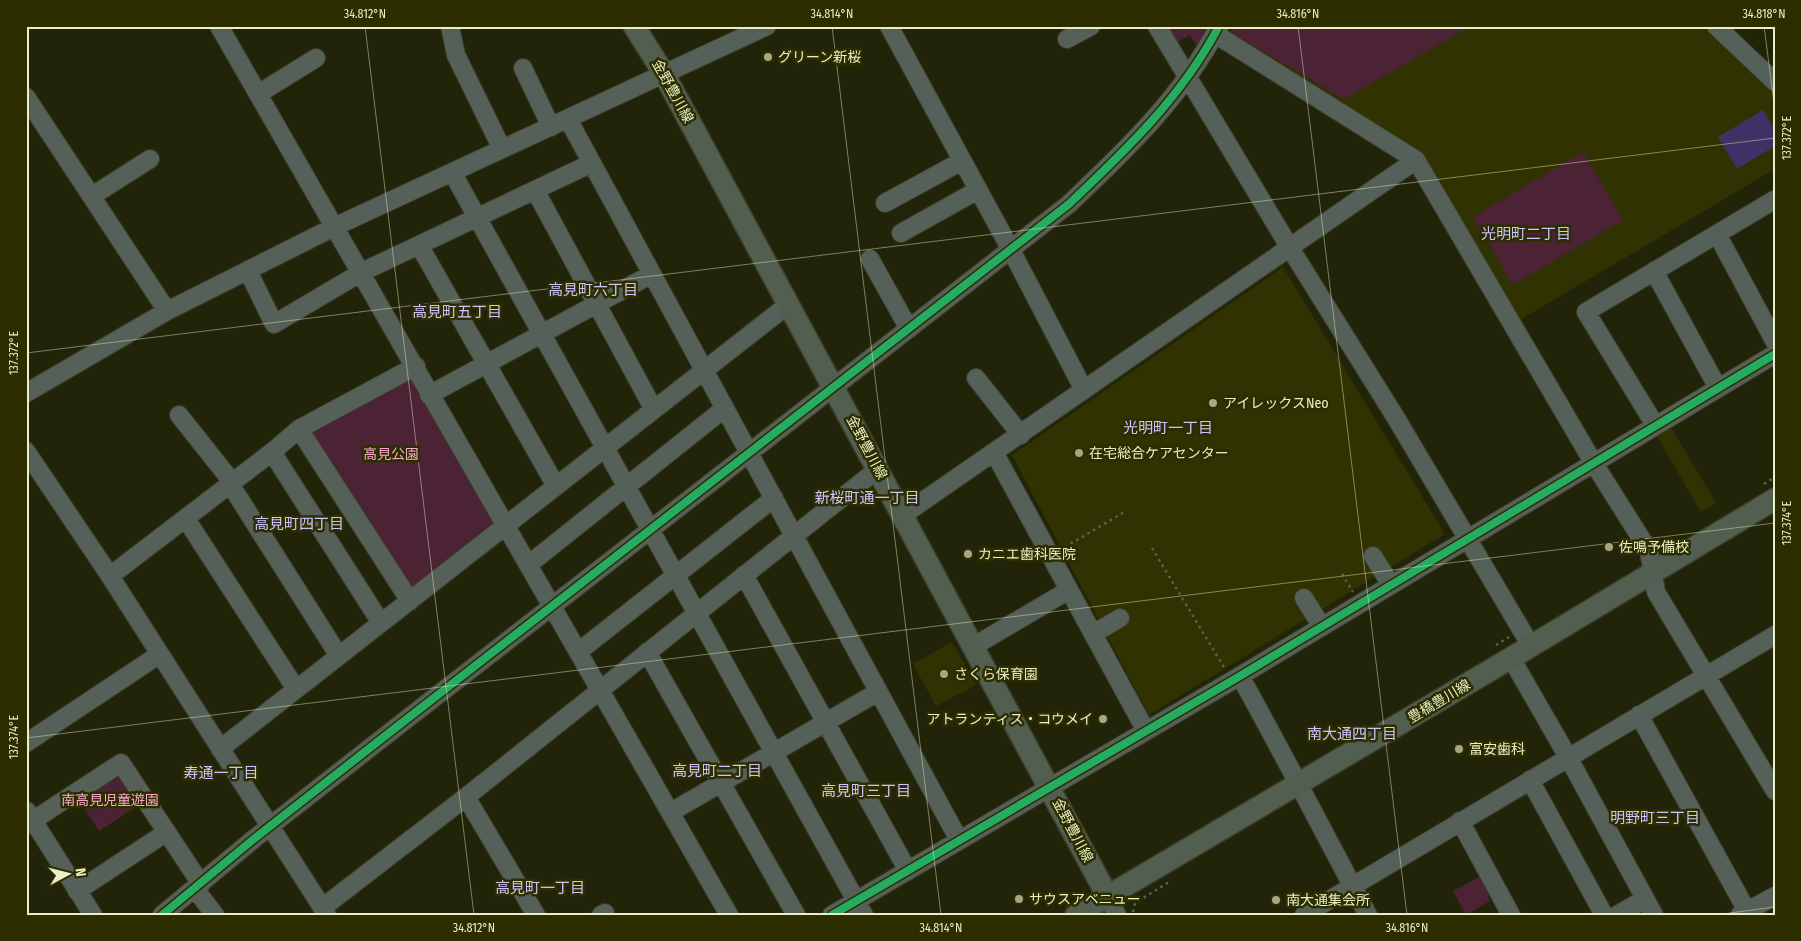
<svg xmlns="http://www.w3.org/2000/svg" width="1801" height="941" font-family="'Fira Sans Condensed','Noto Sans JP',sans-serif">
  <rect width="100%" height="100%" fill="#22240a"/>
  <path fill="#303201" d="M1228,26H1704L1775,91V169L1520,320L1419,154L1225,33Z
    M1283,267L1445,534L1149,715L1012,455Z
    M1670,426L1716,503L1701,512L1656,435Z
    M952,642L976,685L936,706L913,664Z"/>
  <path fill="#4c2334" d="M1164,26H1211L1197,47L1190,35L1175,43Z
    M1235,26H1471L1344,99L1232,33Z
    M1583,152L1623,220L1513,285L1473,217Z
    M410,375L495,521L493,527L415,591L409,590L311,435L313,431Z
    M120,770L142,803L99,831L77,797Z
    M1483,875L1493,893L1488,896L1490,901L1466,915L1453,891Z"/>
  <path fill="#3e3165" d="M1763,110L1775,130V146L1737,169L1718,137Z"/>
  <g fill="none" stroke-linecap="round" stroke-linejoin="round">
    <g stroke="#3c3e27" stroke-width="20">
      <path id="minor" d="M219,26L729,915
        M450,26L456,55L502,149
        M889,26L1011,250L1084,390
        M1157,26L1290,248L1396,418L1531,646
        M1716,26L1775,82
        M1215,34L1416,160L1593,462L1649,551L1656,592L1775,791
        M1067,39L1091,26
        M523,68L551,127
        M258,94L316,58
        M26,97L167,311
        M568,119C699,359 827,601 959,840
        M452,172L864,915
        M535,190L653,408
        M92,196L150,159
        M885,203L962,161
        M901,233L978,190
        M1717,234L1775,342
        M419,245L556,486
        M870,259L909,329
        M248,271L274,324L362,272L592,163
        M1654,271L1718,388
        M976,378L1021,435
        M26,393L167,311L334,227L767,26
        M429,395L652,274
        M179,415L233,483
        M1655,425L1586,312L1774,200L1775,202
        M299,429L410,601
        M26,451L110,576L327,915
        M272,452L381,623
        M995,454L1146,731
        M230,484L339,656
        M903,515L1416,160
        M186,519L296,689
        M1373,556L1391,585
        M528,565L725,408
        M744,575L908,871
        M110,576L272,452L299,429L416,366
        M1304,598L1322,627
        M1093,634L1120,618
        M974,646L1069,590
        M578,652L774,498
        M647,652L796,915
        M1511,658L1568,757L1654,915
        M1240,676C1284,755 1325,835 1368,915
        M1639,715L1747,911
        M26,743L160,654
        M220,749L789,304
        M1530,780L1604,915
        M466,797L536,915
        M27,811L93,915
        M671,812L878,692
        M1460,821L1511,915
        M26,825L121,763L201,884
        M195,889L215,915
        M77,891L167,832
        M1108,897L1117,915
        M322,908L466,797L878,469
        M162,915L255,838L394,729L1069,204C1126,150 1182,97 1219,26
        M601,915L605,913
        M832,915L1240,676L1775,354
        M1304,915L1775,635
        M1617,915L1645,899
        M1740,915L1775,896"/>
    </g>
    <g stroke="#3c3e27" stroke-width="24">
      <path id="major" d="M634,26L664,74L1108,897
        M1076,915L1511,658L1775,499"/>
    </g>
    <path stroke="#5a6156" stroke-width="2.5" stroke-dasharray="2.5 4" stroke-linecap="butt" d="M1764,484L1775,477
      M1065,547L1126,511
      M1152,548L1225,669
      M1342,574L1353,592
      M1496,645L1509,637
      M1133,912L1135,903L1169,882"/>
    <use href="#minor" stroke="#556058" stroke-width="18"/>
    <use href="#major" stroke="#525f50" stroke-width="21"/>
    <g stroke="#2c2e00" stroke-width="11">
      <path id="cycleway" d="M162,915L255,838L394,729L1069,204C1126,150 1182,97 1219,26
        M832,915L1240,676L1775,354"/>
    </g>
    <use href="#cycleway" stroke="#26ab63" stroke-width="8"/>
  </g>
  <path fill="none" stroke="#ebefc6" stroke-width="1" stroke-opacity="0.45" d="M365,26L474,915M832,26L941,915M1298,26L1407,915M1764,26L1775,111M26,353L1775,138M26,738L1775,523M1715,915L1775,907"/>
  <g fill="#a5a884" stroke="#2c2e00" stroke-width="2">
    <circle cx="768" cy="57" r="5"/>
    <circle cx="1213" cy="403" r="5"/>
    <circle cx="1079" cy="453" r="5"/>
    <circle cx="1609" cy="547" r="5"/>
    <circle cx="968" cy="554" r="5"/>
    <circle cx="944" cy="674" r="5"/>
    <circle cx="1103" cy="719" r="5"/>
    <circle cx="1459" cy="749" r="5"/>
    <circle cx="1019" cy="899" r="5"/>
    <circle cx="1276" cy="900" r="5"/>
  </g>
  <g text-anchor="middle" stroke-width="5" stroke-linejoin="round" paint-order="stroke">
    <g font-size="14" fill="#ebefc6" stroke="#2c2e00" text-anchor="start">
      <text x="778" y="62">グリーン新桜</text>
      <text x="1223" y="408">アイレックスNeo</text>
      <text x="1089" y="458">在宅総合ケアセンター</text>
      <text x="1619" y="552">佐鳴予備校</text>
      <text x="978" y="559">カニエ歯科医院</text>
      <text x="954" y="679">さくら保育園</text>
      <text x="1093" y="724" text-anchor="end">アトランティス・コウメイ</text>
      <text x="1469" y="754">富安歯科</text>
      <text x="1029" y="904">サウスアベニュー</text>
      <text x="1286" y="905">南大通集会所</text>
    </g>
    <g font-size="14" fill="#ebefc6" stroke="#2c2e00">
      <text transform="translate(673 91) rotate(61)" y="5">金野豊川線</text>
      <text transform="translate(867 447) rotate(62)" y="5">金野豊川線</text>
      <text transform="translate(1439 701) rotate(-31)" y="5">豊橋豊川線</text>
      <text transform="translate(1073 830) rotate(62)" y="5">金野豊川線</text>
    </g>
    <g font-size="14" fill="#f8a8cb" stroke="#2c2e00">
      <text x="391" y="459">高見公園</text>
      <text x="110" y="805">南高見児童遊園</text>
    </g>
    <g font-size="15" fill="#cdc4fd" stroke="#2c2e00">
      <text x="1526" y="239">光明町二丁目</text>
      <text x="593" y="295">高見町六丁目</text>
      <text x="457" y="317">高見町五丁目</text>
      <text x="1168" y="433">光明町一丁目</text>
      <text x="867" y="503">新桜町通一丁目</text>
      <text x="299" y="529">高見町四丁目</text>
      <text x="1352" y="739">南大通四丁目</text>
      <text x="717" y="776">高見町二丁目</text>
      <text x="221" y="778">寿通一丁目</text>
      <text x="866" y="796">高見町三丁目</text>
      <text x="1655" y="823">明野町三丁目</text>
      <text x="540" y="893">高見町一丁目</text>
    </g>
  </g>
  <rect width="1801" height="941" fill="none" stroke="#2c2e00" stroke-width="55"/>
  <g transform="translate(68 874) rotate(83)" stroke="#2c2e00" stroke-width="4" paint-order="stroke">
  <path d="M0-4L9 19L0 12L-9 19Z" fill="#ebefc6"/>
  <text y="-8" font-size="14" font-weight="bold" text-anchor="middle" fill="#ebefc6">N</text>
  </g>
  <rect x="28" y="28" width="1746" height="886" fill="none" stroke="#ebefc6" stroke-width="2"/>
  <g font-size="12" text-anchor="middle" fill="#ebefc6">
    <text x="365" y="18">34.812°N</text>
    <text x="832" y="18">34.814°N</text>
    <text x="1298" y="18">34.816°N</text>
    <text x="1764" y="18">34.818°N</text>
    <text transform="translate(1787 138) rotate(-90)" y="4">137.372°E</text>
    <text transform="translate(14 353) rotate(-90)" y="4">137.372°E</text>
    <text transform="translate(1787 523) rotate(-90)" y="4">137.374°E</text>
    <text transform="translate(14 737) rotate(-90)" y="4">137.374°E</text>
    <text x="474" y="932">34.812°N</text>
    <text x="941" y="932">34.814°N</text>
    <text x="1407" y="932">34.816°N</text>
  </g>
</svg>
